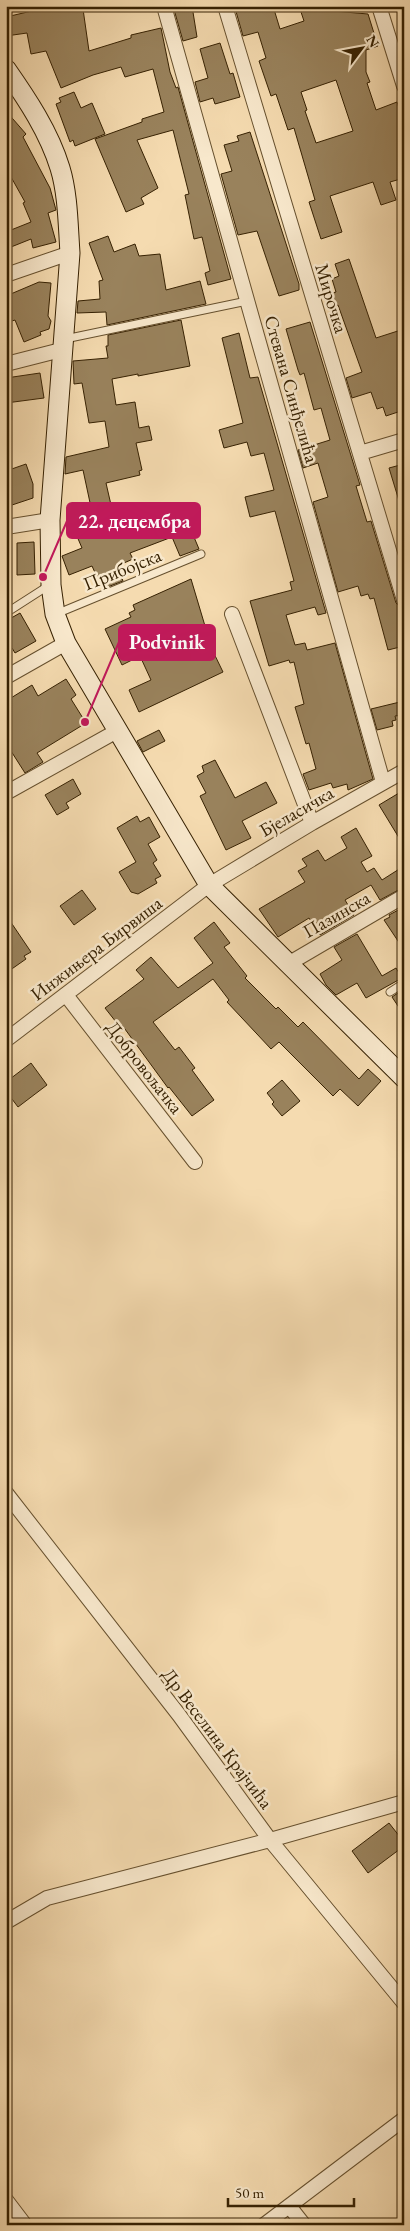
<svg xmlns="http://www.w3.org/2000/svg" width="410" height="2231" font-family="'EB Garamond',serif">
  <rect width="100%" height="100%" fill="#f5dbb0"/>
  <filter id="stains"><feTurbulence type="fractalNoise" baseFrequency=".004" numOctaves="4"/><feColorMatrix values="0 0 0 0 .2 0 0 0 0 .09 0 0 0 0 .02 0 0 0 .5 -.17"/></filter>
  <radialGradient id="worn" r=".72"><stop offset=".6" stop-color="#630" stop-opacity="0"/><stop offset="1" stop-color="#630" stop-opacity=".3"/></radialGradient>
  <path fill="#99825c" stroke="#362102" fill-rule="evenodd" d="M79,6V10L83,9L89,51L131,38V35L161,28L170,72L176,88L178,87L231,279L208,285L205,273L210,271L202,237L194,239L185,195L189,194L173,130L137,140L158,188L141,198L144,204L126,212L95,139L142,122V119L164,112L153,69L125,77L121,67L93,75L61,88L46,51L31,54L27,33L6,36V17L36,10L51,7L52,10L60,9Z
    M173,6H192L197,37L183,41Z
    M241,6H273L280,29L304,21L301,12L310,9L368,14L378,46L366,50V72L370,82L367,83L376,110L397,102L404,123V178L390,182L396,200L381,205L373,182L330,196L342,232L321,239L309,202L315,200L294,128L288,130L276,94L271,96L259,61L266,58L258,32L243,36L235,8ZM336,80L353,131L316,143L305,111L307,110L301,92Z
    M220,43L230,74L233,73L240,97L215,104L213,98L200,102L195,82L208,78L200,49Z
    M74,92L81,108L92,103L105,134L75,146L73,140L70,142L56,104L61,102L59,98Z
    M6,111L26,134L23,137L50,188L56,210L48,213L56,242L33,248L31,239L6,249V232L31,222L23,203L25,202L6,168Z
    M250,132L299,284V290L279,296L257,231L238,235L221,174L232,171L224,145L239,141L237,136Z
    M108,236L114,252L135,244L139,256L160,254L166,290L200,281L206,304L107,325L106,312L77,313L78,301L100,299L99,281L103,280L89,243Z
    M349,259L376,338L404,329V410L386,416L383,407L377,409L371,392L352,398L346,378L362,372L338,305L333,306L329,294L336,292L332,279L339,276L335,264Z
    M39,282L51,283L48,316L51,321L49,329L40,332L41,335L24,342L15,320L6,323V296Z
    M181,320L190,366L138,376V374L112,379L116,405L135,402L139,428L149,426L152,440L136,443L142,470L139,471L140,475L106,483L114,518L128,513L135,530L183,511L199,549L180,556L172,537L130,553L133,559L117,566L123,581L105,588L100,576L97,577L92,566L69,575L62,556L82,548L76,534L95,526L83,470L65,474L66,457L109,447L105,421L89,423L82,383L74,384L73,361L108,358L106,346H108V335Z
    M310,322L360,485L356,486L367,522L371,521L396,603L401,608L404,617V646L388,650L374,598L370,599L368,594L361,596L358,586L338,592L313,502L328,497L318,463L303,468L298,450L330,440L321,408L314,410L304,373L300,375L298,370L286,329Z
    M239,333L250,378L258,377L326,613L318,615L315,607L286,615L295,645L305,643L307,650L335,643L373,779L348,790L347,784L333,788L331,783L309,790L303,774L316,769L309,743L306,744L295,707L304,704L294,662L290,663L289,660L269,666L250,601L292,590L290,582L294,581L275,511L250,517L245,497L274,490L264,453L251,456L247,442L224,448L219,430L243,423L222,338Z
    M40,373L44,398L6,403V378Z
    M26,464L33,484V498L9,506L6,497V471Z
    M404,464V504H400L389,468Z
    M34,542L35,574L17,575V543Z
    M191,579L208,636L206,637L223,672L139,712L129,690L151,680L140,656L122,665L105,629L131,617L129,613L135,610L133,605Z
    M20,613L36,641L15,653L12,648L6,651V621Z
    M66,679L76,695L71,699L86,723L37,753L43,762L25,773L11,751L6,754V701L32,685L38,696Z
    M404,701V715L395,716L396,720L392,721L393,726L377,730L371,709Z
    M159,730L165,741L143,752L137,741Z
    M215,760L235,798L266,782L277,803L242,821L251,838L226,850L200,796L206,793L197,776L204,772L202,766Z
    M73,779L81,794L66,803L69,808L57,815L45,795Z
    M404,790V846L379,805Z
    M137,816L140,822L149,817L160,837L148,844L157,860L153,863L161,876L155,879L157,883L138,894L131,892L119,872L136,862L117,828Z
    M356,828L372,856L361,862L367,872L374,868L382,880L404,866V887L380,900L371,885L345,900L354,915L320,935L309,918L278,937L259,909L305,882L298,871L307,866L302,859L318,850L325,861L347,848L341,837Z
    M82,890L96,909L74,925L60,906Z
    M404,907V950L384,920L390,917L389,915Z
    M6,915L31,952L24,956L26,959L6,973Z
    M214,922L230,943L224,947L247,976L245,978L276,1009L278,1007L298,1027L303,1022L359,1079L368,1069L381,1081L358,1106L340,1089L333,1096L279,1042L271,1049L227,1002L229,1000L213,979L153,1022L175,1050L179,1047L195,1068L192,1070L214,1100L192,1116L169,1087L168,1088L122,1025L120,1027L105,1008L144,979L136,970L151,957L178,988L213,963L194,938Z
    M357,934L382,976L396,968L402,978L366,998L357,983L336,995L326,985L320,974L342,960L334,947Z
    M404,989V1015L392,997Z
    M31,1063L47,1085L18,1107L6,1091V1082Z
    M282,1080L300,1101L282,1116L272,1104L274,1102L267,1093Z
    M389,1823L404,1842V1846L368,1873L352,1851Z"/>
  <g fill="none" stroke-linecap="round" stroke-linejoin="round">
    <g stroke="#66502e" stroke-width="9">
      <path id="lane" d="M65,339L247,301
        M6,613L48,586
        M56,614L201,554
        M390,992L404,983"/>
    </g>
    <g stroke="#66502e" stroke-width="16">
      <path id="street" d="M164,6L383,782
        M225,6L404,600
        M379,6L404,86
        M6,275L70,253
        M6,364L61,350
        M360,453L404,440
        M6,527L50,520
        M232,614L312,823
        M6,677L66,643
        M6,793L117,731
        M288,964L404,896
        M66,995L195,1162
        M6,1040L209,885L312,823L404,771
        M6,1493L179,1715L270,1840L404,2003
        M6,1922L47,1898L270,1840L404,1802
        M6,2200L25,2225
        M289,2206L304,2225
        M264,2225L404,2119"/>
    </g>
    <g stroke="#362102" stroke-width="21">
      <path id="secondary" d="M6,69C27,99 49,132 60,168C68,194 68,225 70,253L50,520L51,585L55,614L66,643L209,885L404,1078"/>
    </g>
    <use href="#lane" stroke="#f8e8cc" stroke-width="7"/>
    <use href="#street" stroke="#f8e8cc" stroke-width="14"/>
    <use href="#secondary" stroke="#f8e8cc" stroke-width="19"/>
  </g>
  <g text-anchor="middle" stroke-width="5" stroke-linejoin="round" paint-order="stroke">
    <g font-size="19" fill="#362102" stroke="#f8e8cc">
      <text transform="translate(332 298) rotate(73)" y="7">Мирочка</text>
      <text transform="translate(292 389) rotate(74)" y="7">Стевана Синђелића</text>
      <text transform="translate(122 569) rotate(-22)" y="7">Прибојска</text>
      <text transform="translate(296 811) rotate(-30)" y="7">Бјеласичка</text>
      <text transform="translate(336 914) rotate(-30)" y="7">Пазинска</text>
      <text transform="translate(96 948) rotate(-37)" y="7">Инжињера Бирвиша</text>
      <text transform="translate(145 1067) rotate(52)" y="7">Добровољачка</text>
      <text transform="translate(218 1738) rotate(53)" y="7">Др Веселина Крајчића</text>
    </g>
  </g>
  <path fill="none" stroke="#c2185b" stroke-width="2" d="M43 577L67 521M85 722L119 642"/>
  <g fill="#c2185b" stroke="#f8e8cc" stroke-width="2">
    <circle cx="43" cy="577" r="5"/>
    <circle cx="85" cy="722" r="5"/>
  </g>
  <g fill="#c2185b" stroke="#c2185b" stroke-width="2">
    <rect x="67" y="503" width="133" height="35" rx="5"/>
    <rect x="119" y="625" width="96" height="35" rx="5"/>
  </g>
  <g font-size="20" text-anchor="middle" font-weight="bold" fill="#fff">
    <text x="134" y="528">22. децембра</text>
    <text x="167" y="649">Podvinik</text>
  </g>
  <rect width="410" height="2231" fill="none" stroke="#f5dbb0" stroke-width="25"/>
  <rect x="8" y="8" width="395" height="2216" fill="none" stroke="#362102" stroke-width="2.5"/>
  <rect x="12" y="12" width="385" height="2206" fill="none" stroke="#362102"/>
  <g transform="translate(362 48) rotate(58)" stroke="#f8e8cc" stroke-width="4" paint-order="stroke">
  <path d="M0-4L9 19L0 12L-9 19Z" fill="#362102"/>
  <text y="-8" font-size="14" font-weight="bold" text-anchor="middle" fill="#362102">N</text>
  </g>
  <path d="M228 2198v8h126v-8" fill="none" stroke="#362102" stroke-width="2.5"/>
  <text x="235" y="2198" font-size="15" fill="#362102" stroke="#f8e8cc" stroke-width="4" paint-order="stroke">50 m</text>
  <rect width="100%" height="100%" filter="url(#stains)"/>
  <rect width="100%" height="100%" fill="url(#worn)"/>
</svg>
